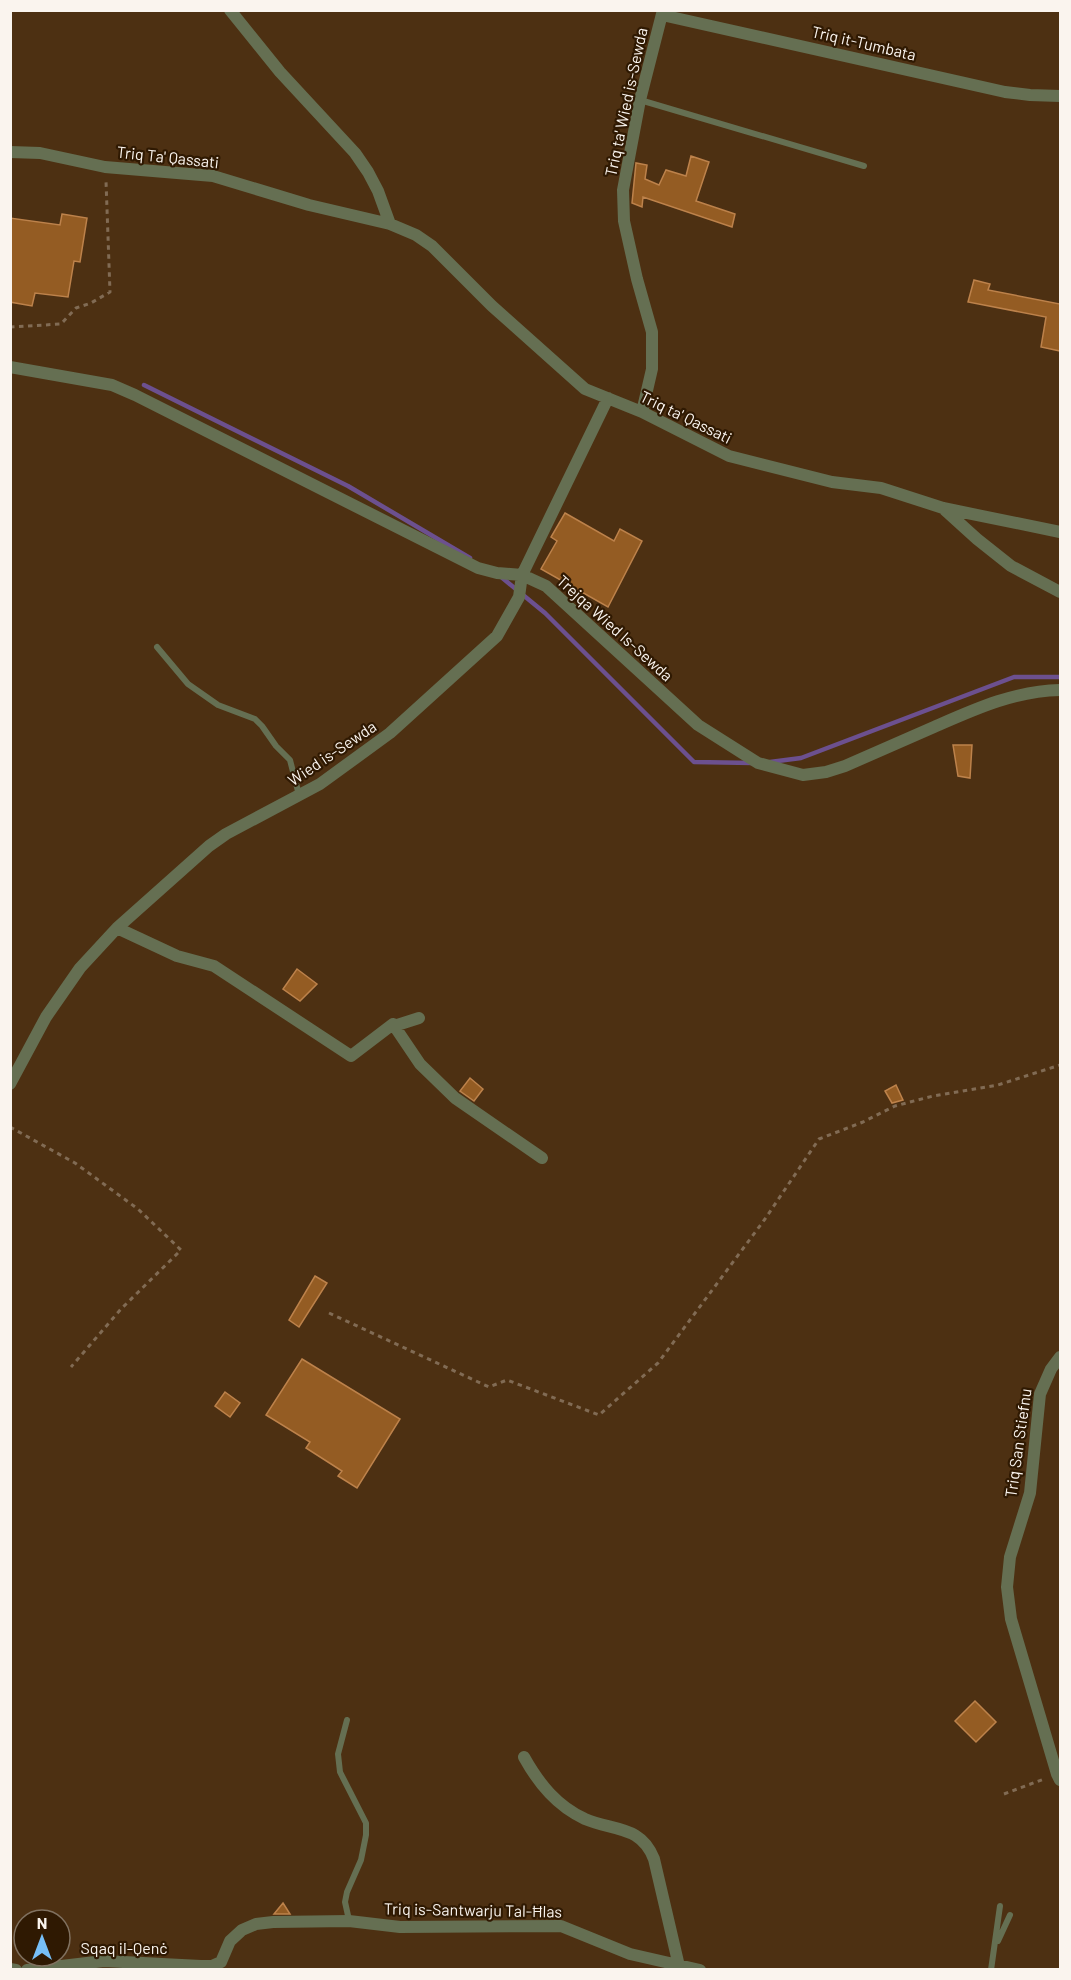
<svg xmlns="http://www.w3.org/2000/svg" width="1071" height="1980" font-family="Barlow,sans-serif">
  <rect width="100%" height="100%" fill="#4d3012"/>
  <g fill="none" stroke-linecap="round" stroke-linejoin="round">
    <path stroke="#6c508f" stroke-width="4.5" d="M144,385L348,486L470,558
      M500,576L545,613L694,762L753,763
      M770,762L801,758L1014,677H1060"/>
  </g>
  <path fill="#945c23" stroke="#bd824b" stroke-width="1.5" d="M691,156L709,162L696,201L735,214L732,227L643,197L642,207L632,203L636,163L647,165L645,179L659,185L666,170L686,176Z
    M62,214L87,218L80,262L74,261L68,297L35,293L32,306L10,302V218L60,225Z
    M974,280L990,284L988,290L1060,304V351L1041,347L1046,317L968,302Z
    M565,513L614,541L620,529L642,541L608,607L541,569L557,541L551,537Z
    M953,745H972L970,778L958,776Z
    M297,969L317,984L300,1001L283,989Z
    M470,1078L483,1089L474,1101L460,1091Z
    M896,1085L903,1100L892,1103L885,1091Z
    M315,1276L327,1283L299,1327L289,1320Z
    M302,1359L400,1419L357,1488L338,1476L342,1471L306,1448L310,1442L266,1415Z
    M225,1392L240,1403L230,1417L215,1406Z
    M975,1701L996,1722L976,1742L955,1721Z
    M283,1903L290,1914H274Z"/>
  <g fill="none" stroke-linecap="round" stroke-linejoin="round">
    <path stroke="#816b54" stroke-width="3" stroke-dasharray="4.5 4.5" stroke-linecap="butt" d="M10,327L61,324L76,308L91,303L110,292L106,181
      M10,1127L75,1163L138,1209L181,1250L121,1309L71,1367
      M329,1313L489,1387L507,1380L599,1415L658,1363L765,1219L819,1139L863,1122L895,1106L933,1096L998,1085L1060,1065
      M1004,1794L1044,1779"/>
    <path stroke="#656f52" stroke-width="6" d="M640,100L864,166
      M157,647L188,684L218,705L255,719L262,726L276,746L290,760L299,795
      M347,1720L338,1754L340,1772L366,1823V1835L361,1860L347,1892L345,1902L349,1920
      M998,1941L1010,1915
      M991,1970L1000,1906"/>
    <path stroke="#656f52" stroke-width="12" d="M230,10L280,72L355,153L368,172L378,191L390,224
      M662,15L1005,92L1030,95L1060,96
      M10,152L40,153L105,167L213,176L309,205L390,224L416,235L432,246L492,306L585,389L642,412L729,456L832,482L881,488L943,508L1060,532
      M10,367L112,385L135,395L478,568L497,573L522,575L546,586L698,725L758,763L803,775L826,772L845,766C875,753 904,740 934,727C975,709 1014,691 1060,690
      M642,412L652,369V332L637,279L624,221L623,190L640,100L663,10
      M945,510L977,539L1011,566L1060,592
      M117,928L177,956L214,966L351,1056L393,1024L420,1064L455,1098L542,1158
      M394,1026L419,1018
      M10,1084L46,1017L80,968L117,928L209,846L226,834L320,784L390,733L497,636L519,597L522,575L608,398
      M1060,1357L1051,1369L1040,1394L1030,1493L1010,1557L1007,1587L1011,1619L1057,1774L1060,1780
      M524,1757C539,1784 557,1806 585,1819C613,1831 641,1825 654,1859L679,1966
      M221,1962L230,1941L242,1930L256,1924L273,1922L349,1921L400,1927L561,1926L630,1954L700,1970
      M10,1969L16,1970
      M27,1970L104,1961L201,1966H212L221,1962"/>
  </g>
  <g text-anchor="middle" stroke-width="4.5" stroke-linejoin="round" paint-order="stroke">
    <g font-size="16" fill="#faf4ee" stroke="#2f1902">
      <text transform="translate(864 43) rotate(13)" y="6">Triq it-Tumbata</text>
      <text transform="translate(626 102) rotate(-78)" y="6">Triq ta' Wied is-Sewda</text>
      <text transform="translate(168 157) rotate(6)" y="6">Triq Ta' Qassati</text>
      <text transform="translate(686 417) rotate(26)" y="6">Triq ta' Qassati</text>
      <text transform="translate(615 628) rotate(42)" y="6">Trejqa Wied Is-Sewda</text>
      <text transform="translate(332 753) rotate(-34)" y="6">Wied is-Sewda</text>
      <text transform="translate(1018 1443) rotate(-82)" y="6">Triq San Stiefnu</text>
      <text transform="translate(473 1910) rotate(1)" y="6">Triq is-Santwarju Tal-Ħlas</text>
      <text x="124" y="1954">Sqaq il-Qenċ</text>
    </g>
  </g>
  <rect width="1071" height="1980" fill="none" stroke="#faf4ee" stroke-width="24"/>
  <g transform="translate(42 1938)"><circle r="28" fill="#2f1902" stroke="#807160" stroke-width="1.5"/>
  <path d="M0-4.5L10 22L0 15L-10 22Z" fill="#77bff7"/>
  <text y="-9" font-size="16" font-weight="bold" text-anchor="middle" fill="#faf4ee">N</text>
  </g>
</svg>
